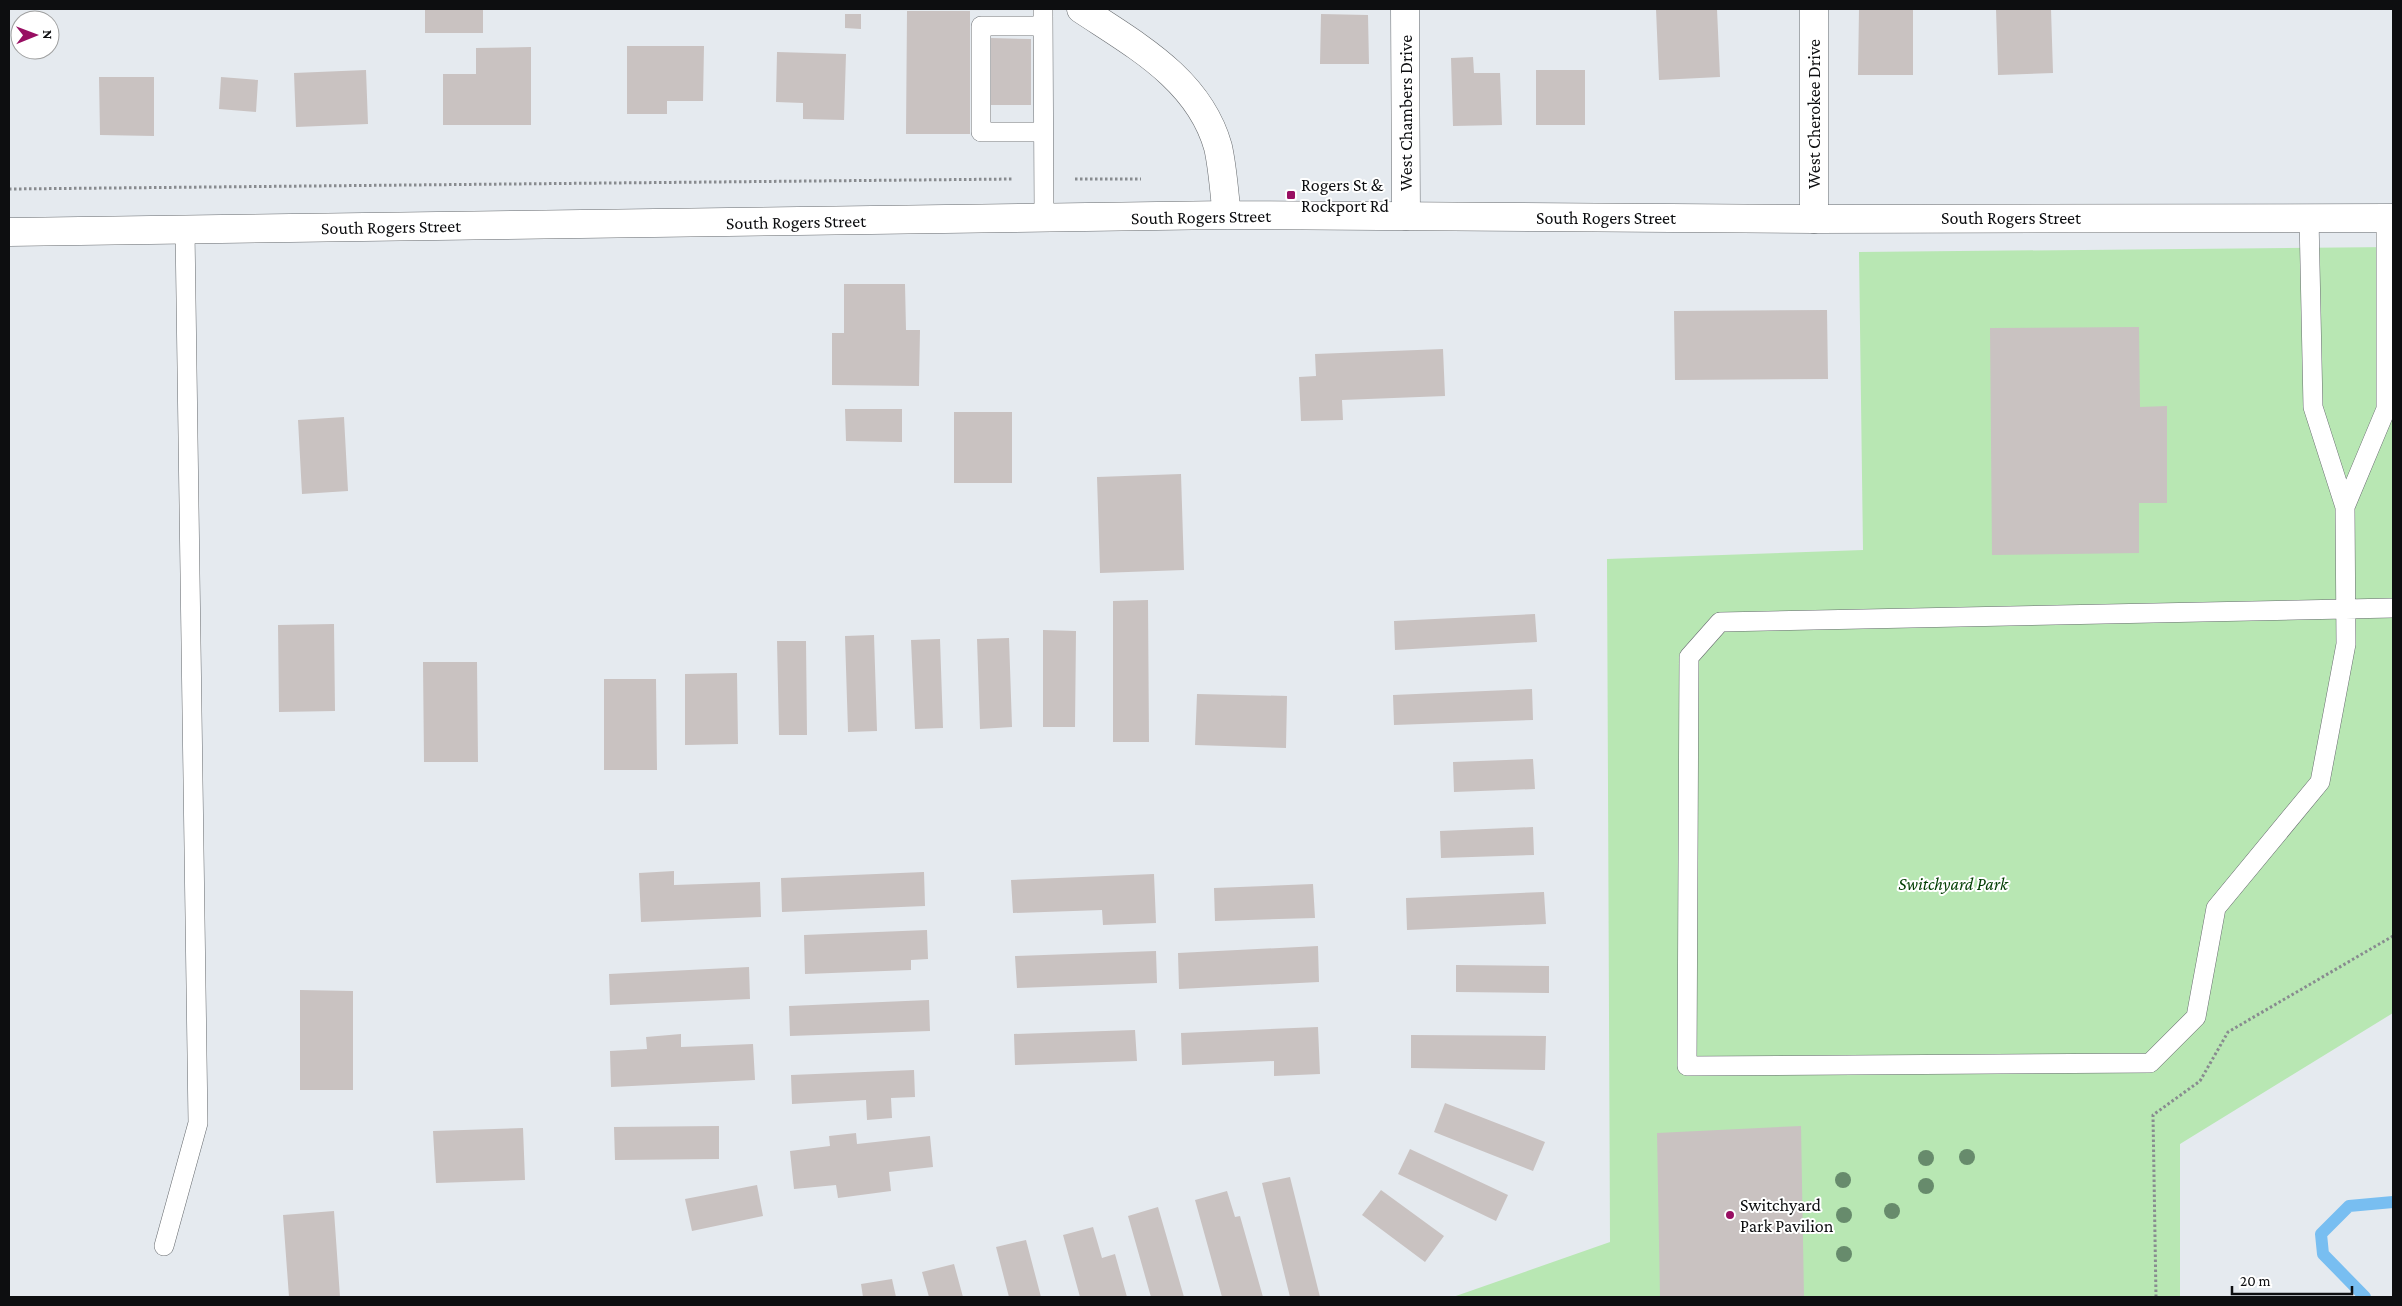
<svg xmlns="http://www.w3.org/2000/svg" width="2402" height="1306" font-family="'Crimson Pro',serif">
  <rect width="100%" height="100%" fill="#e5eaef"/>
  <path fill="#b8e7b3" d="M2393,247V1013L2180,1144V1297H1453L1610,1242L1607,559L1863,550L1859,252Z"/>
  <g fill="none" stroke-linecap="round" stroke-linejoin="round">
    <path stroke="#78bef1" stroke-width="12" d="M2365,1297L2323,1254L2321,1234L2349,1206L2393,1202"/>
  </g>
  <path fill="#c9c2c1" d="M425,9H483V33H425Z
    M1656,9H1717L1720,77L1659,80Z
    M1859,9H1913V75H1858Z
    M1996,9H2051L2053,73L1998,75Z
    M907,11H970V134H906Z
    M845,14H861V29L845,28Z
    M1321,14L1368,15L1369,64H1320Z
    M990,38L1031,39V105H989Z
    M627,46H704L703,101H667V114H627Z
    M531,47V125H443V74H476V48Z
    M777,52L846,54L844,120L803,119V103L776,102Z
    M1473,57L1474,73H1500L1502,125L1453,126L1451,58Z
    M366,70L368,124L296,127L294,73Z
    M1536,70H1585V125H1536Z
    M99,77H154V136L100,135Z
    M221,77L258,80L256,112L219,109Z
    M844,284H905L906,330H920L919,386L832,385V333H844Z
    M1827,310L1828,379L1675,380L1674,311Z
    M2139,327L2140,407L2167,406V503H2139V553L1992,555L1990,328Z
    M1443,349L1445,396L1342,400L1343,420L1301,421L1299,377L1316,376L1315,354Z
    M845,409H902V442L846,441Z
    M954,412H1012V483H954Z
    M344,417L348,491L302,494L298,420Z
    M1181,474L1184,570L1100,573L1097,477Z
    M1148,600L1149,742H1113V601Z
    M1535,614L1537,642L1395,650L1394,621Z
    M334,624L335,711L279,712L278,625Z
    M1043,630L1076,631L1075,727H1043Z
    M874,635L877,731L848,732L845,636Z
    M1009,638L1012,727L980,729L977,639Z
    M940,639L943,728L915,729L911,640Z
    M777,641H806L807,735H779Z
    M423,662H477L478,762H424Z
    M737,673L738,744L685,745V674Z
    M604,679H656L657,770H604Z
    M1532,689L1533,720L1394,725L1393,695Z
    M1197,694L1287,696L1286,748L1195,745Z
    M1533,759L1535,789L1454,792L1453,762Z
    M1533,827L1534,855L1441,858L1440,831Z
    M674,871V885L760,882L761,917L641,922L639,873Z
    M924,872L925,906L782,912L781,878Z
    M1154,874L1156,923L1103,925L1102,910L1013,913L1011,880Z
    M1313,884L1315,918L1215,921L1214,888Z
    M1544,892L1546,924L1407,930L1406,898Z
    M927,930L928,959L911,960V970L805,974L804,935Z
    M1318,946L1319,982L1179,989L1178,953Z
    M1156,951L1157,983L1017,988L1015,956Z
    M1456,965L1549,966V993L1456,992Z
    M749,967L750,999L610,1005L609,974Z
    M300,990L353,991V1090H300Z
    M929,1000L930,1031L790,1036L789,1006Z
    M1318,1027L1320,1074L1274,1076V1061L1182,1065L1181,1033Z
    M1135,1030L1137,1061L1015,1065L1014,1034Z
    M681,1034V1047L753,1044L755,1080L611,1087L610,1051L647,1049L646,1037Z
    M1411,1035L1546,1036L1545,1070L1411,1068Z
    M914,1070L915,1097L891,1098L892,1118L867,1120L866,1100L792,1104L791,1075Z
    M1445,1103L1545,1142L1533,1171L1434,1132Z
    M719,1126V1159L615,1160L614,1127Z
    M1801,1126L1804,1297H1660L1657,1133Z
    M523,1128L525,1180L436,1183L433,1131Z
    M856,1133L857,1144L930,1136L933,1167L889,1172L891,1191L838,1198L836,1185L794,1189L790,1151L830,1146L829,1136Z
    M1410,1149L1508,1195L1496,1221L1398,1174Z
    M1290,1177L1320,1297H1290L1262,1183Z
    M757,1185L763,1216L692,1231L685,1199Z
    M1381,1190L1444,1236L1425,1262L1362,1215Z
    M1227,1191L1235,1217L1240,1216L1263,1297H1222L1195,1200Z
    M1158,1207L1184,1297H1151L1128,1216Z
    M334,1211L340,1297H289L283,1215Z
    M1093,1227L1102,1258L1115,1254L1127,1297H1080L1063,1235Z
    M1026,1240L1041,1297H1009L996,1247Z
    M954,1264L963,1297H929L922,1272Z
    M892,1279L896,1297H863L861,1284Z"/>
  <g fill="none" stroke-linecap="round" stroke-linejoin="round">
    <g stroke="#666a6e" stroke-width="20">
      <path id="lane" d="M1043,9L1044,219
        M1042,26H981V132H1043
        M2309,217L2313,407L2345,507L2386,409V218
        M2345,507L2346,644L2320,782L2216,908L2196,1017L2150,1063L1687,1066L1689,657L1720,622L2393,608
        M164,1246L198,1123L185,230"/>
    </g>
    <g stroke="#666a6e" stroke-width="29">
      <path id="street" d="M1405,9L1406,216
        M1814,219V9"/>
    </g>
    <g stroke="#666a6e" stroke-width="29">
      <path id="secondary" d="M1081,9C1135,45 1199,79 1218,147C1223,169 1224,193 1227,215
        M9,232L1227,215L1814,219L2393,218"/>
    </g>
    <path stroke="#888b8f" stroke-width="3" stroke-dasharray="2.5 2.5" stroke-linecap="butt" d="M1075,179H1141
      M9,189L1013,179
      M2156,1297L2153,1115L2200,1081L2228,1032L2393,936"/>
    <use href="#lane" stroke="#fff" stroke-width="19"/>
    <use href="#street" stroke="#fff" stroke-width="28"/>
    <use href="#secondary" stroke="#fff" stroke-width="28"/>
  </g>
  <g fill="#678b6c">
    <circle cx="1967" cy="1157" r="8"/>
    <circle cx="1926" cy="1158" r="8"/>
    <circle cx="1843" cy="1180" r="8"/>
    <circle cx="1926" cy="1186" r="8"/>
    <circle cx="1892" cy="1211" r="8"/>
    <circle cx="1844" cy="1215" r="8"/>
    <circle cx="1844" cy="1254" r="8"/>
  </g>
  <g fill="#980e62" stroke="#fff" stroke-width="2">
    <rect x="1286" y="190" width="10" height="10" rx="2.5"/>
    <circle cx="1730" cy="1215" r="5"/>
  </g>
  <g text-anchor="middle" stroke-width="4" stroke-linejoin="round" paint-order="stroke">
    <g font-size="18" fill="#0d0e10" stroke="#fff">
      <text transform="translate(1406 113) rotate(-90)" y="6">West Chambers Drive</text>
      <text transform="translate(1814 114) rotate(-90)" y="6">West Cherokee Drive</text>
      <text transform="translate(1201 217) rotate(-1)" y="6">South Rogers Street</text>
      <text x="1606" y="224">South Rogers Street</text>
      <text x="2011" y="224">South Rogers Street</text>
      <text transform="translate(796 222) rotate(-1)" y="6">South Rogers Street</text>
      <text transform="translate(391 227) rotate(-1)" y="6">South Rogers Street</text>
    </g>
    <g font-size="18" fill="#0d0e10" stroke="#fff" text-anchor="start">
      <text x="1301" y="191">Rogers St &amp;<tspan x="1301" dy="21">Rockport Rd</tspan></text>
      <text x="1740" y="1211">Switchyard<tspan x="1740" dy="21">Park Pavilion</tspan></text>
    </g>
    <g font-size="18" font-style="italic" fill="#003d01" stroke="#fff">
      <text x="1953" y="890">Switchyard Park</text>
    </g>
  </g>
  <rect width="2402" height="1306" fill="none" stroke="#0d0e10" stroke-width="20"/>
  <g transform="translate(35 35) rotate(89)"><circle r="24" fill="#ffffff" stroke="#9e9f9f"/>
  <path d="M0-4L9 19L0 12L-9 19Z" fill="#980e62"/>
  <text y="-8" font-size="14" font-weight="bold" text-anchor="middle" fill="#0d0e10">N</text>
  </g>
  <path d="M2232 1286v8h120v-8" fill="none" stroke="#0d0e10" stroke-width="2.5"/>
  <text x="2240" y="1286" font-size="15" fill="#0d0e10" stroke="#ffffff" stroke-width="4" paint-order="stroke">20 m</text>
</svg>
